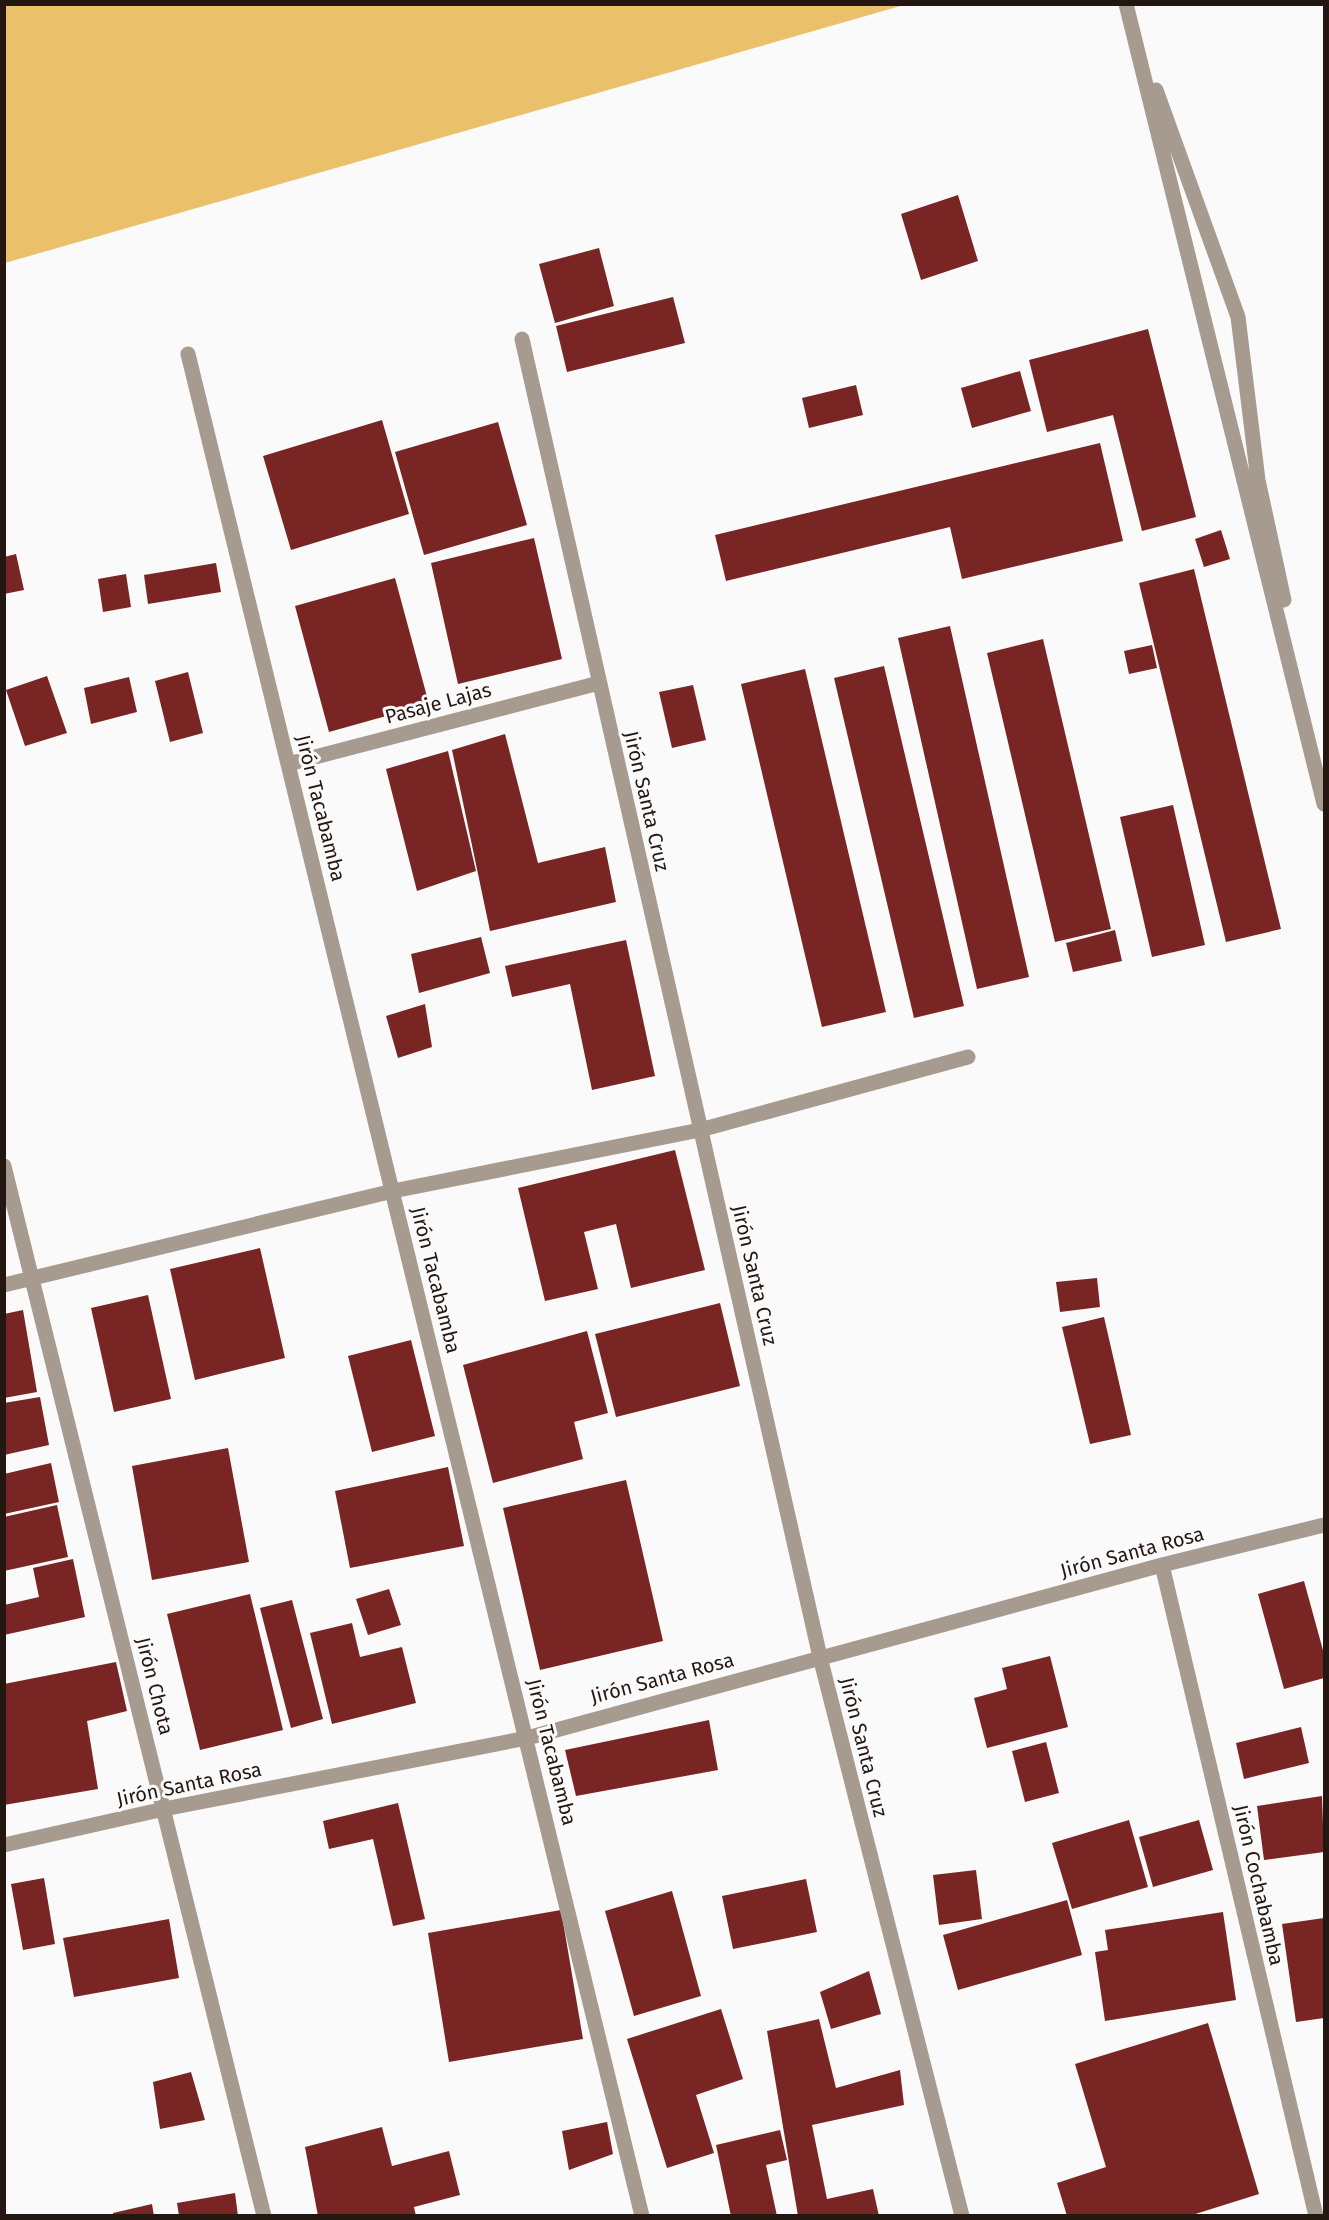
<svg xmlns="http://www.w3.org/2000/svg" width="1329" height="2220" font-family="'Fira Sans',sans-serif">
  <rect width="100%" height="100%" fill="#fafafa"/>
  <path fill="#eac06a" d="M5,4H904V5L5,263Z"/>
  <path fill="#792523" d="M958,195L978,261L921,280L901,214Z
    M599,248L614,306L555,323L539,264Z
    M673,297L685,343L567,372L556,326Z
    M1148,329L1196,517L1142,531L1113,415L1047,432L1029,360Z
    M1020,371L1031,411L972,428L961,388Z
    M856,385L863,415L809,428L802,398Z
    M382,420L409,514L291,550L263,456Z
    M498,422L527,525L424,555L395,452Z
    M1100,443L1123,541L962,579L950,527L726,581L715,535Z
    M1221,530L1230,559L1204,567L1195,539Z
    M534,538L562,659L458,684L431,563Z
    M16,554L24,590L4,594V557Z
    M216,563L221,592L148,604L144,575Z
    M1194,569L1281,929L1226,942L1139,583Z
    M126,574L131,607L103,612L98,579Z
    M395,578L429,704L329,732L295,606Z
    M950,626L1029,977L977,989L898,638Z
    M1043,639L1111,929L1055,942L987,653Z
    M1152,645L1157,668L1129,674L1124,651Z
    M884,666L964,1006L914,1018L834,678Z
    M805,669L886,1012L822,1027L741,684Z
    M188,672L203,733L170,742L155,681Z
    M47,676L67,733L25,746L6,690Z
    M129,677L137,712L91,724L84,688Z
    M693,685L706,740L672,748L659,692Z
    M505,734L538,863L605,847L616,902L490,931L452,750Z
    M448,751L476,871L417,891L386,769Z
    M1173,805L1205,945L1152,957L1120,817Z
    M1115,930L1122,961L1073,972L1066,943Z
    M481,937L490,973L419,993L411,954Z
    M626,940L655,1076L592,1090L570,984L512,997L505,966Z
    M425,1004L432,1047L398,1058L386,1016Z
    M675,1150L705,1270L631,1288L616,1224L584,1232L598,1289L545,1301L518,1188Z
    M260,1248L285,1358L195,1380L170,1269Z
    M1097,1278L1100,1307L1060,1312L1056,1282Z
    M148,1295L171,1399L114,1412L91,1308Z
    M720,1303L740,1386L616,1417L595,1334Z
    M23,1310L37,1392L4,1398V1314Z
    M1104,1317L1131,1435L1090,1444L1062,1327Z
    M587,1331L608,1413L574,1422L583,1459L493,1483L463,1365Z
    M411,1340L435,1436L372,1452L348,1356Z
    M40,1397L49,1445L4,1455V1403Z
    M228,1448L249,1562L152,1580L132,1466Z
    M51,1463L59,1502L4,1514V1474Z
    M448,1467L464,1546L350,1568L335,1491Z
    M626,1480L663,1641L540,1670L503,1508Z
    M57,1505L68,1557L4,1571V1517Z
    M73,1559L85,1617L4,1635V1605L39,1597L33,1568Z
    M1304,1581L1324,1654V1678L1284,1689L1258,1594Z
    M389,1589L401,1625L368,1635L356,1599Z
    M250,1594L283,1730L200,1750L167,1614Z
    M292,1600L323,1719L291,1728L260,1608Z
    M352,1623L360,1657L402,1647L416,1703L332,1724L310,1633Z
    M1050,1656L1068,1727L987,1748L974,1698L1007,1689L1002,1668Z
    M116,1662L127,1711L87,1721L98,1789L4,1805V1684Z
    M709,1720L718,1770L576,1796L565,1750Z
    M1301,1727L1309,1763L1244,1779L1236,1743Z
    M1046,1742L1059,1793L1025,1802L1012,1751Z
    M1322,1796L1324,1852L1264,1860L1257,1806Z
    M398,1803L425,1919L393,1926L373,1839L329,1849L323,1821Z
    M1129,1820L1148,1887L1072,1909L1052,1843Z
    M1199,1820L1213,1870L1153,1887L1139,1837Z
    M976,1870L982,1919L939,1925L933,1875Z
    M44,1878L55,1944L23,1950L11,1884Z
    M806,1879L817,1932L733,1949L722,1896Z
    M672,1891L701,1996L634,2016L605,1911Z
    M1067,1900L1082,1955L958,1990L943,1935Z
    M561,1910L583,2039L449,2062L428,1933Z
    M1223,1912L1236,2000L1105,2021L1095,1952L1108,1950L1105,1930Z
    M1324,1918V2018L1296,2022L1282,1924Z
    M169,1919L179,1978L74,1997L63,1938Z
    M869,1971L881,2014L831,2029L820,1992Z
    M721,2009L743,2079L696,2095L714,2153L667,2168L627,2039Z
    M819,2019L836,2088L900,2070L904,2105L812,2125L827,2199L873,2189L879,2216H798L767,2031Z
    M1208,2023L1259,2194L1189,2216H1067L1057,2183L1106,2167L1075,2064Z
    M191,2072L205,2120L160,2129L153,2082Z
    M607,2122L613,2154L569,2170L562,2131Z
    M382,2127L392,2166L449,2151L460,2195L414,2207L416,2216H318L305,2147Z
    M780,2130L787,2160L766,2165L777,2216H731L716,2145Z
    M235,2193L238,2216H179L177,2203Z
    M152,2204L154,2216H113V2213Z"/>
  <g fill="none" stroke-linecap="round" stroke-linejoin="round">
    <path stroke="#a79a8f" stroke-width="15" d="M1126,4L1324,804
      M1156,90L1238,317L1258,480L1284,600
      M522,339L820,1657L962,2216
      M188,354L642,2216
      M288,764L599,683
      M4,1166L264,2216
      M4,1285L393,1191L700,1130L968,1057
      M1162,1565L1316,2216
      M4,1845L164,1809L527,1738L1162,1565L1324,1525"/>
  </g>
  <g text-anchor="middle" stroke-width="6" stroke-linejoin="round" paint-order="stroke">
    <g font-size="20" fill="#241711" stroke="#fafafa">
      <text transform="translate(438 703) rotate(-15)" y="7">Pasaje Lajas</text>
      <text transform="translate(647 801) rotate(77)" y="7">Jirón Santa Cruz</text>
      <text transform="translate(321 808) rotate(76)" y="7">Jirón Tacabamba</text>
      <text transform="translate(755 1275) rotate(77)" y="7">Jirón Santa Cruz</text>
      <text transform="translate(436 1280) rotate(76)" y="7">Jirón Tacabamba</text>
      <text transform="translate(1132 1552) rotate(-15)" y="7">Jirón Santa Rosa</text>
      <text transform="translate(662 1678) rotate(-15)" y="7">Jirón Santa Rosa</text>
      <text transform="translate(155 1686) rotate(76)" y="7">Jirón Chota</text>
      <text transform="translate(864 1747) rotate(76)" y="7">Jirón Santa Cruz</text>
      <text transform="translate(552 1752) rotate(76)" y="7">Jirón Tacabamba</text>
      <text transform="translate(189 1784) rotate(-12)" y="7">Jirón Santa Rosa</text>
      <text transform="translate(1259 1885) rotate(77)" y="7">Jirón Cochabamba</text>
    </g>
  </g>
  <rect width="1329" height="2220" fill="none" stroke="#241711" stroke-width="12"/>
</svg>
